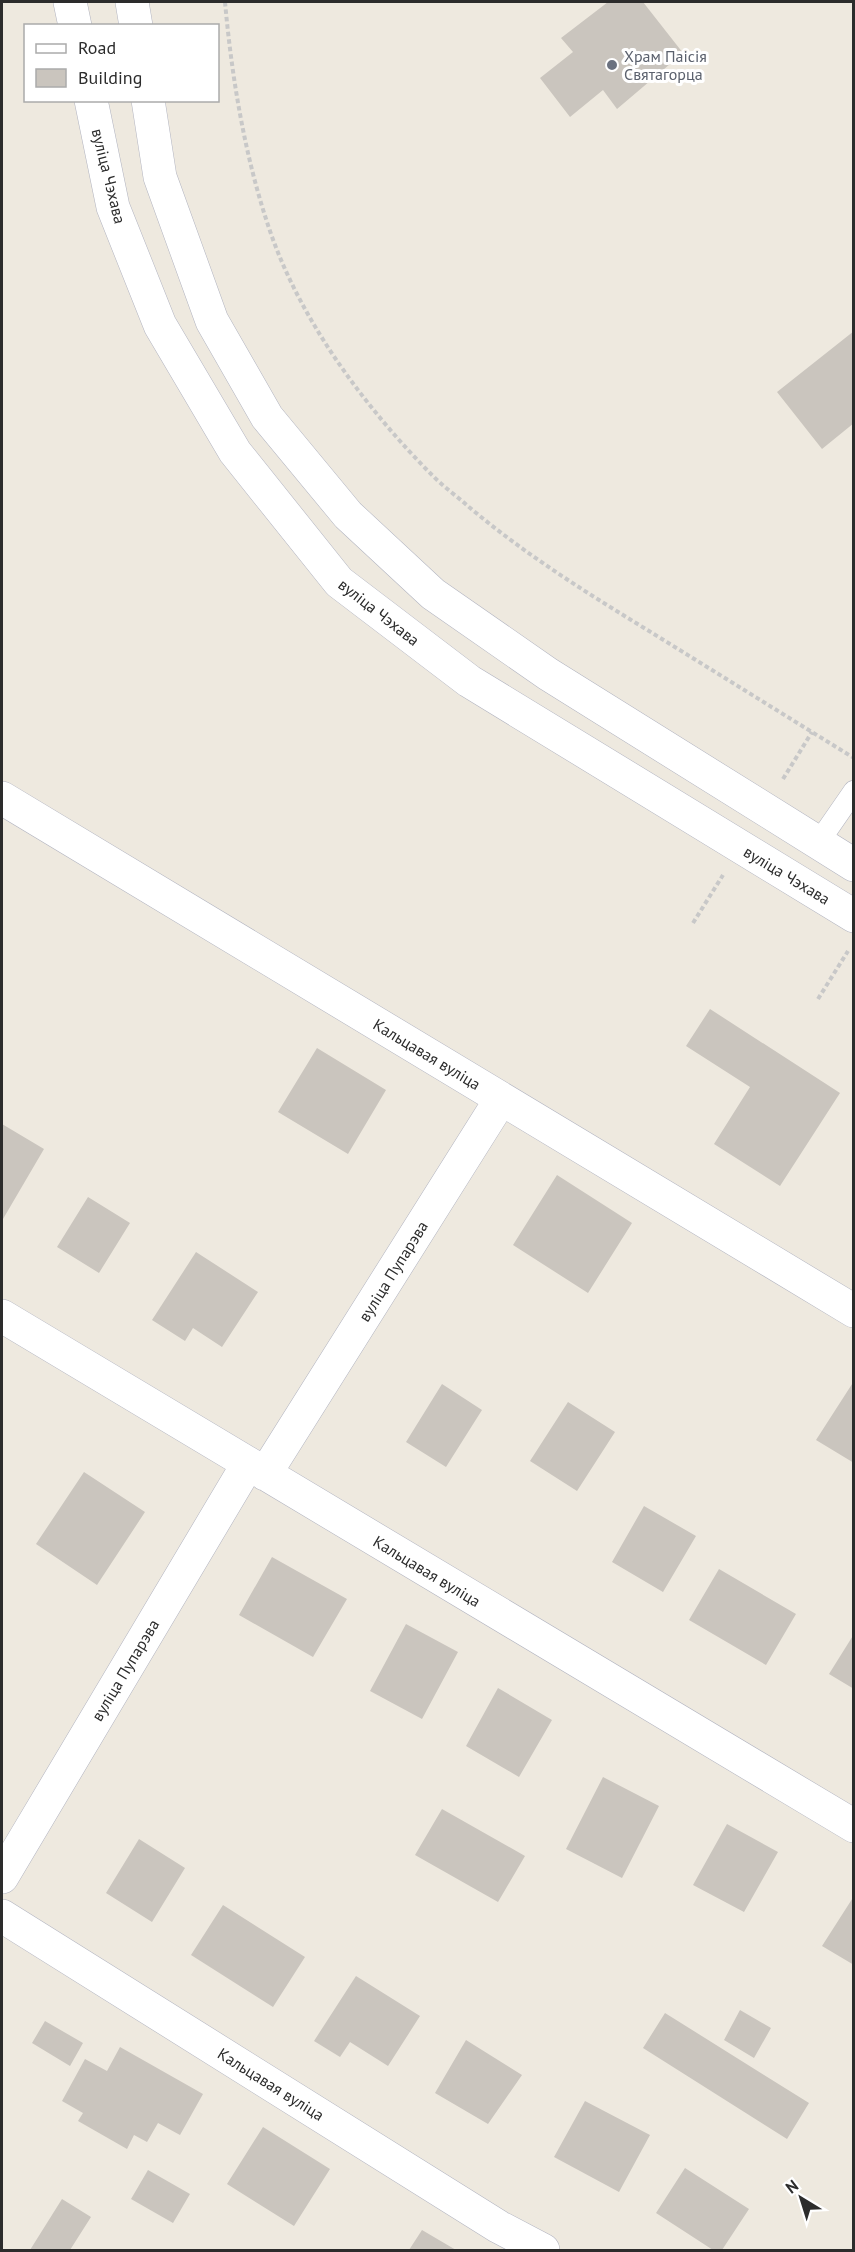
<svg xmlns="http://www.w3.org/2000/svg" width="855" height="2252" font-family="'PT Sans',sans-serif">
  <rect width="100%" height="100%" fill="#eee9df"/>
  <path fill="#cac5be" d="M608,2H643L683,53L617,109L603,90L570,117L540,78L573,52L561,38Z
    M854,331V423L822,449L777,392Z
    M710,1009L840,1093L780,1186L714,1144L750,1087L686,1046Z
    M317,1048L386,1090L348,1154L278,1112Z
    M2,1124L44,1149L3,1219L2,1218Z
    M557,1175L632,1223L588,1293L513,1245Z
    M88,1197L130,1223L99,1273L57,1247Z
    M196,1252L258,1292L222,1347L193,1328L185,1341L152,1320Z
    M854,1381V1463L816,1440Z
    M442,1384L482,1410L446,1467L406,1442Z
    M568,1402L615,1432L577,1491L530,1461Z
    M84,1472L145,1512L97,1585L36,1544Z
    M644,1506L696,1536L663,1592L612,1562Z
    M272,1557L347,1599L313,1657L239,1615Z
    M719,1569L796,1614L766,1665L689,1620Z
    M406,1624L458,1652L422,1719L370,1691Z
    M854,1634V1689L829,1674Z
    M498,1688L552,1720L519,1777L466,1746Z
    M603,1777L659,1806L622,1878L566,1849Z
    M442,1809L525,1856L498,1902L415,1855Z
    M727,1824L778,1852L744,1912L693,1885Z
    M139,1839L185,1868L152,1922L106,1893Z
    M854,1896V1965L822,1946Z
    M223,1905L305,1957L273,2007L191,1955Z
    M356,1976L420,2016L388,2066L350,2042L340,2057L314,2041Z
    M740,2010L771,2028L754,2058L724,2040Z
    M665,2013L809,2103L787,2139L643,2048Z
    M45,2021L83,2043L70,2066L32,2043Z
    M466,2040L522,2075L488,2124L435,2093Z
    M120,2047L203,2094L180,2135L158,2123L147,2142L134,2135L127,2149L78,2121L83,2113L62,2101L85,2059L107,2071Z
    M585,2101L650,2135L619,2192L554,2157Z
    M263,2127L330,2169L294,2226L227,2184Z
    M685,2168L749,2209L722,2250H713L656,2213Z
    M148,2170L190,2194L173,2223L131,2199Z
    M62,2199L91,2217L70,2250H30Z
    M422,2230L456,2250H409Z"/>
  <g fill="none" stroke-linecap="round" stroke-linejoin="round">
    <g stroke="#b2b4c0" stroke-width="22">
      <path id="service" d="M818,843L854,791"/>
    </g>
    <g stroke="#b2b4c0" stroke-width="34">
      <path id="minor" d="M2,798L854,1311
        M2,1316L854,1826
        M265,1474L501,1099
        M2,1877L248,1464
        M2,1916L499,2227L543,2250"/>
    </g>
    <g stroke="#b2b4c0" stroke-width="34">
      <path id="secondary" d="M70,2L75,26
        M132,2L136,26
        M91,100L113,207L160,325L235,452L339,582L469,681L854,916
        M148,100L160,177L212,321L267,417L348,515L433,594L548,674L854,865"/>
    </g>
    <path stroke="#c8c8c8" stroke-width="4" stroke-dasharray="4.5 3" stroke-linecap="butt" d="M225,2C232,79 245,158 270,231C301,322 367,410 434,477C445,488 458,497 469,507C521,551 579,588 636,623C709,668 781,713 854,758
      M783,779L812,732
      M693,923L723,875
      M818,999L848,951"/>
    <use href="#service" stroke="#fff" stroke-width="21"/>
    <use href="#minor" stroke="#fff" stroke-width="33"/>
    <use href="#secondary" stroke="#fff" stroke-width="33"/>
  </g>
  <circle fill="#6b7280" stroke="#fff" stroke-width="2" cx="612" cy="65" r="6"/>
  <g text-anchor="middle" stroke-width="6" stroke-linejoin="round" paint-order="stroke">
    <g font-size="16" fill="#5b616d" stroke="#fff" text-anchor="start">
      <text x="624" y="62">Храм Паісія<tspan x="624" dy="18">Святагорца</tspan></text>
    </g>
    <g font-size="16" fill="#2c2c2c" stroke="#fff">
      <text transform="translate(109 176) rotate(76)" y="6">вуліца Чэхава</text>
      <text transform="translate(379 612) rotate(38)" y="6">вуліца Чэхава</text>
      <text transform="translate(787 875) rotate(31)" y="6">вуліца Чэхава</text>
      <text transform="translate(427 1054) rotate(31)" y="6">Кальцавая вуліца</text>
      <text transform="translate(393 1271) rotate(-58)" y="6">вуліца Пупарэва</text>
      <text transform="translate(427 1571) rotate(31)" y="6">Кальцавая вуліца</text>
      <text transform="translate(125 1670) rotate(-59)" y="6">вуліца Пупарэва</text>
      <text transform="translate(271 2084) rotate(32)" y="6">Кальцавая вуліца</text>
    </g>
  </g>
  <rect width="855" height="2252" fill="none" stroke="#2c2c2c" stroke-width="6"/>
  <rect x="24" y="24" width="195" height="78" fill="#ffffff" stroke="#ababab" stroke-width="1.5"/>
  <rect x="36" y="44" width="30" height="9" fill="#ffffff" stroke="#ababab" stroke-width="1.5"/>
  <text x="78" y="54" font-size="18" fill="#2c2c2c">Road</text>
  <rect x="36" y="69" width="30" height="18" fill="#cac5be" stroke="#ababab" stroke-width="1.5"/>
  <text x="78" y="84" font-size="18" fill="#2c2c2c">Building</text>
  <g transform="translate(801 2198) rotate(322)" stroke="#ffffff" stroke-width="4.5" paint-order="stroke">
  <path d="M0-4.5L10 22L0 15L-10 22Z" fill="#2c2c2c"/>
  <text y="-9" font-size="16" font-weight="bold" text-anchor="middle" fill="#2c2c2c">N</text>
  </g>
</svg>
